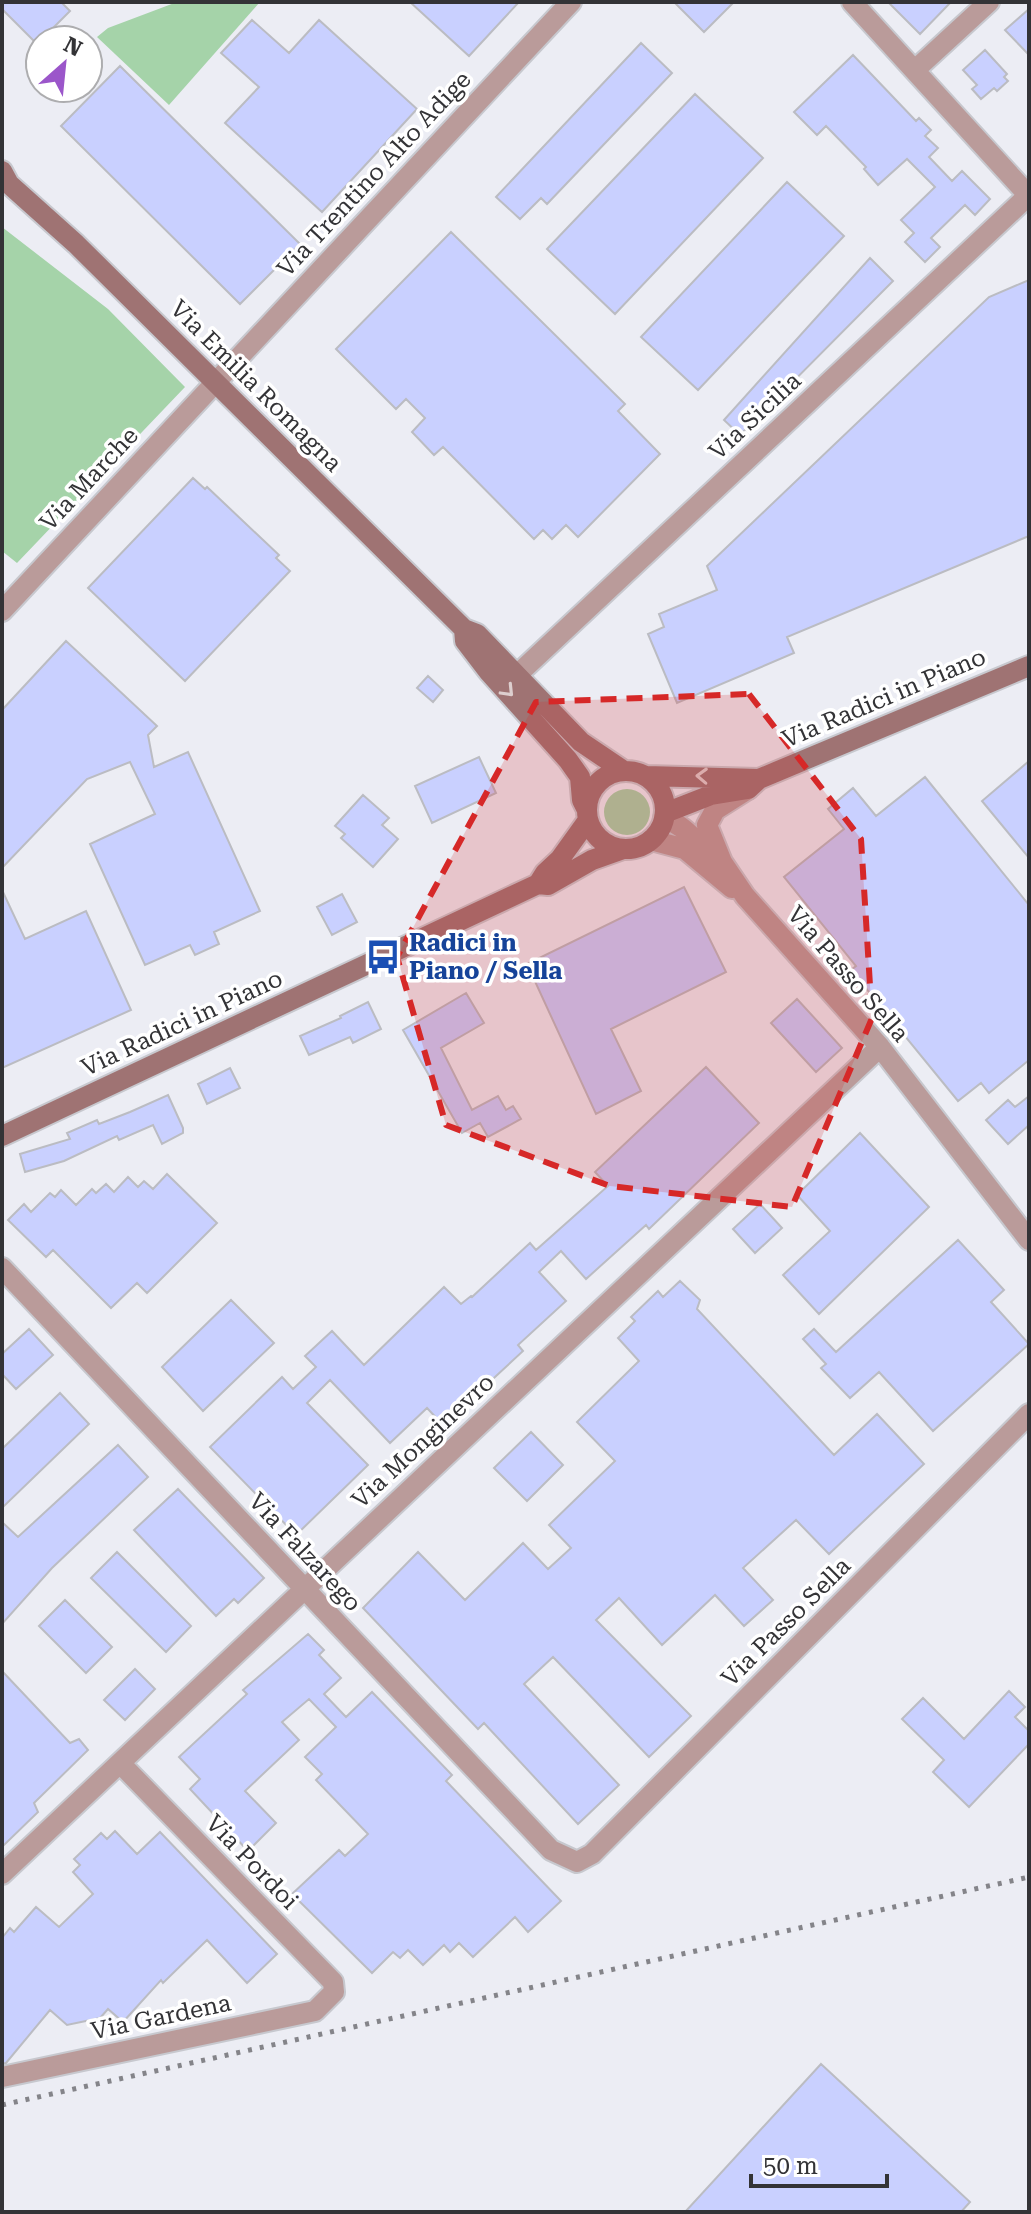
<svg xmlns="http://www.w3.org/2000/svg" width="1031" height="2214" font-family="'Roboto Serif',serif">
  <rect width="100%" height="100%" fill="#ecedf4"/>
  <path fill="#a5d3a9" d="M177,2H260L169,105L97,37L108,28Z
    M2,227L108,309L185,387L17,563L2,551Z
    M604 812a23 23 0 1 1 46 0a23 23 0 1 1-46 0Z"/>
  <path fill="#c9d0ff" stroke="#bbbcc2" stroke-width="2" d="M2,2H61L70,11L37,44L2,9Z
    M410,2H519L469,56Z
    M674,2H734L704,32Z
    M888,2H951L920,34Z
    M1029,9V55L1005,30Z
    M252,20L289,53L319,20L417,109L322,212L225,123L259,87L221,53Z
    M641,43L672,73L547,204L541,198L520,219L496,197Z
    M985,50L1007,74L1004,77L1008,81L997,91L994,88L981,99L972,89L977,85L963,70Z
    M853,55L916,121L919,118L931,130L925,136L938,148L929,157L952,181L962,171L990,199L975,215L965,205L931,238L940,247L925,262L905,242L914,233L901,220L935,187L907,159L878,185L864,169L866,167L826,126L817,135L794,112Z
    M120,66L300,244L240,304L61,126Z
    M695,94L763,158L615,314L547,249Z
    M787,182L844,236L698,390L641,337Z
    M451,232L625,404L618,411L660,454L578,537L566,525L552,539L543,530L534,539L443,447L434,455L412,432L425,418L406,399L396,409L336,349Z
    M870,258L893,281L740,435L724,420Z
    M1029,280V536L787,637L794,653L677,703L648,634L664,627L659,614L717,590L707,566L989,297Z
    M193,478L205,489L207,487L279,555L276,558L290,571L185,681L88,588Z
    M66,641L157,726L148,735L154,767L188,752L260,911L214,932L219,944L195,955L190,945L145,965L90,844L155,814L130,762L87,779L2,868V710Z
    M428,676L443,690L433,702L417,688Z
    M479,757L496,793L432,823L415,786Z
    M1029,761V858L982,801Z
    M925,777L1029,905V1060L989,1093L981,1083L958,1101L851,970L856,966L784,877L844,829L828,809L853,788L876,816Z
    M363,795L389,818L382,825L398,839L373,867L341,838L345,834L335,826Z
    M684,887L726,972L611,1029L641,1091L596,1114L527,964Z
    M2,890L25,939L86,911L131,1010L2,1068Z
    M342,894L357,922L332,935L317,907Z
    M466,993L484,1023L441,1048L472,1110L498,1096L506,1110L513,1106L521,1119L488,1137L480,1123L462,1133L403,1030Z
    M797,999L842,1048L816,1072L771,1023Z
    M368,1002L381,1029L353,1043L350,1037L309,1055L300,1036L341,1018L340,1016Z
    M706,1067L759,1123L649,1229L646,1225L586,1279L561,1251L539,1272L566,1301L518,1345L523,1351L443,1425L427,1408L390,1443L330,1380L307,1403L368,1465L296,1535L210,1447L282,1377L293,1389L316,1367L305,1356L332,1331L364,1365L444,1287L461,1304L471,1296L472,1297L530,1243L536,1250L608,1186L595,1172Z
    M230,1068L240,1088L207,1104L198,1084Z
    M168,1095L183,1128V1133L162,1144L153,1125L119,1140L117,1136L64,1161L25,1172L20,1154L70,1139L67,1133L97,1120L99,1124L130,1112Z
    M1029,1096V1125L1008,1144L986,1120L1008,1100L1015,1107Z
    M860,1133L929,1207L819,1314L783,1275L830,1231L797,1195Z
    M167,1174L217,1223L147,1293L137,1283L111,1308L53,1250L46,1257L8,1220L24,1204L31,1212L50,1193L55,1197L61,1190L76,1205L92,1189L96,1193L106,1184L114,1192L128,1177L138,1187L144,1181L153,1189Z
    M760,1204L782,1228L755,1253L733,1229Z
    M958,1240L1004,1290L991,1302L1029,1344L933,1431L879,1372L850,1398L821,1368L826,1364L803,1339L814,1329L836,1352Z
    M680,1281L700,1300L697,1309L834,1455L877,1414L924,1464L829,1554L796,1520L743,1568L773,1600L744,1626L715,1595L662,1645L619,1598L596,1620L691,1716L649,1757L553,1657L524,1684L619,1785L578,1824L484,1723L478,1729L363,1608L418,1552L465,1600L523,1543L548,1569L571,1548L549,1525L615,1461L577,1422L639,1361L618,1338L635,1321L631,1317L658,1291L663,1297Z
    M231,1300L274,1343L203,1411L162,1367Z
    M29,1329L53,1355L16,1389L2,1374V1354Z
    M60,1393L89,1424L2,1508V1449Z
    M531,1432L563,1465L527,1501L494,1468Z
    M118,1445L148,1477L52,1568L2,1624V1522L18,1537Z
    M178,1489L264,1578L238,1603L234,1599L216,1616L134,1530Z
    M117,1552L191,1626L166,1652L91,1578Z
    M65,1600L112,1647L86,1673L39,1626Z
    M308,1634L324,1650L319,1655L341,1678L324,1694L346,1717L372,1692L452,1775L446,1781L561,1901L528,1932L515,1917L473,1957L459,1943L450,1952L444,1945L423,1965L408,1950L400,1958L393,1952L372,1973L292,1894L339,1850L345,1856L368,1834L316,1780L322,1774L305,1757L336,1727L309,1699L282,1722L299,1740L245,1791L276,1823L248,1851L190,1789L200,1779L179,1757L247,1694L243,1690Z
    M135,1669L155,1689L125,1720L104,1700Z
    M2,1671L70,1743L79,1739L88,1750L34,1803L38,1812L2,1847Z
    M1009,1691L1025,1707L1015,1717L1029,1731V1744L969,1807L933,1772L944,1760L902,1719L923,1698L964,1739Z
    M115,1831L137,1854L160,1832L277,1954L247,1983L207,1940L163,1983L161,1980L123,2022L108,2009L100,2018L67,2025L50,2010L6,2063L2,2064V1938L10,1928L14,1932L36,1907L59,1927L93,1894L73,1872L80,1865L74,1859L101,1833L107,1839Z
    M821,2064L970,2202L961,2212H685Z"/>
  <g fill="none" stroke-linecap="round" stroke-linejoin="round">
    <g stroke="#c7c8ce" stroke-width="24">
      <path id="street" d="M852,2L1029,196
        M915,70L989,2
        M2,611L571,2
        M517,675L1029,195
        M748,789L715,810L707,825L722,862L745,896L880,1047L1029,1240
        M664,818C689,827 697,846 718,860
        M651,840L685,849L732,888
        M2,1268L551,1850L577,1862L592,1854L1029,1414
        M2,1874L880,1047
        M2,2077L315,2011L334,1992L333,1982L120,1763"/>
    </g>
    <g stroke="#c7c8ce" stroke-width="24">
      <path id="secondary" d="M2,171L9,184L76,244L464,629L477,634L581,742L624,771
        M464,629L465,641L488,671L568,760L580,777L582,800L587,810
        M587 810a39 39 0 1 1 78 0a39 39 0 1 1-78 0Z
        M646,776L759,779
        M665,813L711,795L748,789L759,779L1029,666
        M538,884L545,873L560,859L588,820
        M2,1136L538,884L548,885L592,860L623,849"/>
    </g>
    <use href="#street" stroke="#ba9b9a" stroke-width="20"/>
    <use href="#secondary" stroke="#9f7373" stroke-width="20"/>
    <path stroke="#848489" stroke-width="5" stroke-dasharray="4 8" stroke-linecap="butt" d="M2,2105L1029,1877"/>
  </g>
  <defs><path id="oneway-chevron" d="M-2-3.5L2.5 0L-2 3.5" fill="none" stroke-width="1.6" stroke-linecap="round" stroke-linejoin="round" transform="scale(2)"/></defs>
  <g stroke="#ddcece">
    <use href="#oneway-chevron" transform="translate(508 691) rotate(46)"/>
    <use href="#oneway-chevron" transform="translate(702 776) rotate(-178)"/>
  </g>
  <path fill="#d62828" fill-opacity="0.2" stroke="#d62828" stroke-width="6" stroke-dasharray="16 10" stroke-linejoin="round" d="M749,694L861,839L872,1018L792,1207L610,1186L446,1125L397,957L536,702Z"/>
  <defs>
    <g id="bus-bare" transform="scale(2.76)"><path d="M-5-6H5V4H4V6H2V4H-2V6H-4V4H-5ZM-3.5-4V0h7V-4ZM-3.5 1.2v1.5H-2V1.2ZM2 1.2v1.5H3.5V1.2Z" fill="#1a4fb4" stroke="#fff" stroke-width="2.5" paint-order="stroke"/></g>
  </defs>
  <g fill-rule="evenodd">
    <use href="#bus-bare" x="383" y="957"/>
  </g>
  <g text-anchor="middle" stroke-width="7" stroke-linejoin="round" paint-order="stroke">
    <g font-size="24" fill="#333336" stroke="#fff">
      <text transform="translate(374 174) rotate(-47)" y="8">Via Trentino Alto Adige</text>
      <text transform="translate(256 386) rotate(45)" y="8">Via Emilia Romagna</text>
      <text transform="translate(755 416) rotate(-43)" y="8">Via Sicilia</text>
      <text transform="translate(89 479) rotate(-47)" y="8">Via Marche</text>
      <text transform="translate(884 698) rotate(-23)" y="8">Via Radici in Piano</text>
      <text transform="translate(848 974) rotate(49)" y="8">Via Passo Sella</text>
      <text transform="translate(182 1023) rotate(-25)" y="8">Via Radici in Piano</text>
      <text transform="translate(423 1441) rotate(-43)" y="8">Via Monginevro</text>
      <text transform="translate(305 1552) rotate(47)" y="8">Via Falzarego</text>
      <text transform="translate(786 1622) rotate(-45)" y="8">Via Passo Sella</text>
      <text transform="translate(252 1862) rotate(46)" y="8">Via Pordoi</text>
      <text transform="translate(161 2017) rotate(-12)" y="8">Via Gardena</text>
    </g>
    <g font-size="24" font-weight="bold" fill="#164399" stroke="#fff" text-anchor="start">
      <text x="409" y="951">Radici in<tspan x="409" dy="28">Piano / Sella</tspan></text>
    </g>
  </g>
  <rect width="1031" height="2214" fill="none" stroke="#333336" stroke-width="8"/>
  <g transform="translate(64 64) rotate(27)"><circle r="38" fill="#ffffff" stroke="#adadaf" stroke-width="2"/>
  <path d="M0-6L14 30L0 20L-14 30Z" fill="#9b56ca"/>
  <text y="-12" font-size="22" font-weight="bold" text-anchor="middle" fill="#333336">N</text>
  </g>
  <path d="M751 2174v12h136v-12" fill="none" stroke="#333336" stroke-width="4"/>
  <text x="763" y="2174" font-size="24" fill="#333336" stroke="#ffffff" stroke-width="6" paint-order="stroke">50 m</text>
</svg>
